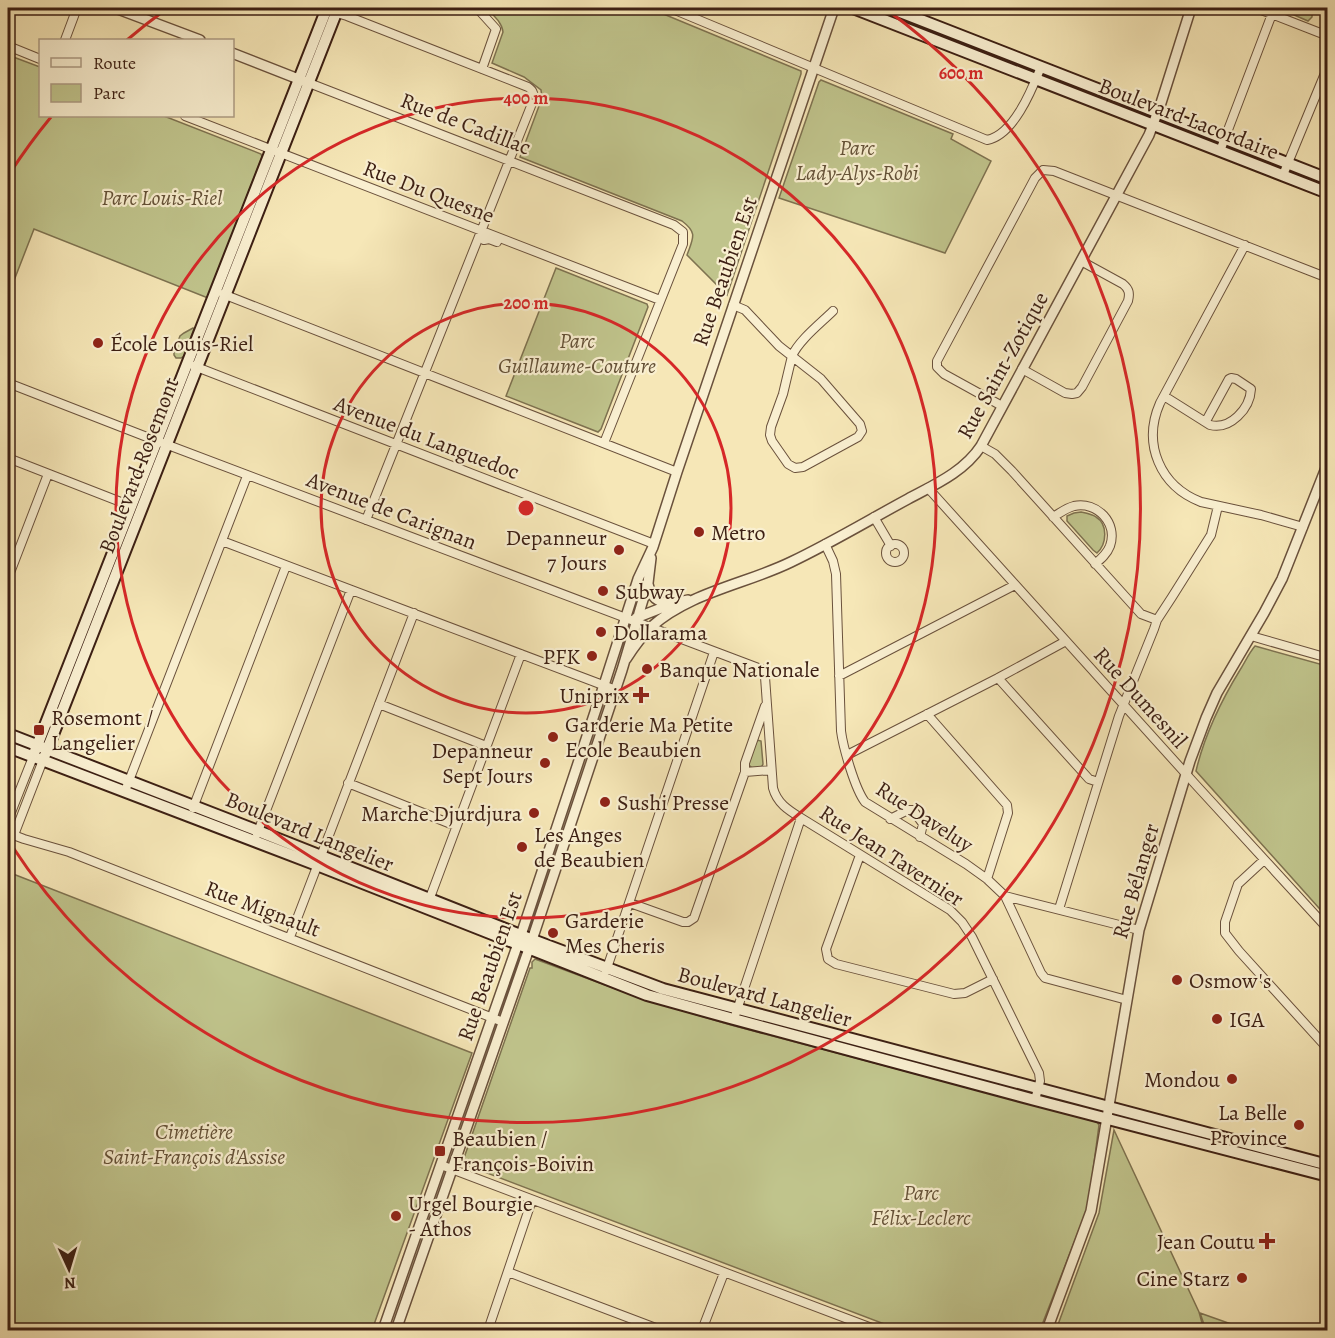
<svg xmlns="http://www.w3.org/2000/svg" width="1335" height="1338" font-family="Alegreya,serif">
  <rect width="100%" height="100%" fill="#f6e7b7"/>
  <filter id="stains"><feTurbulence type="fractalNoise" baseFrequency=".00333" numOctaves="4"/><feColorMatrix values="0 0 0 0 .2 0 0 0 0 .09 0 0 0 0 .02 0 0 0 .5 -.17"/></filter>
  <radialGradient id="worn" r=".72"><stop offset=".6" stop-color="#630" stop-opacity="0"/><stop offset="1" stop-color="#630" stop-opacity=".3"/></radialGradient>
  <path fill="#c0c48c" stroke="#7e7250" stroke-width="1.5" d="M486,8H584L587,9L599,8H649L801,71V74L727,295L687,255C693,238 698,233 682,221L520,157L542,98L541,90L524,77L492,63L503,32C502,22 493,15 486,8Z
    M1285,8H1312V17L1308,21L1285,11Z
    M8,55L40,67V116H164L261,154L262,157L208,298L34,229L8,296Z
    M821,80L953,134L951,139L991,161L945,253L779,198L819,82Z
    M556,268L647,304L648,307L601,429L598,432L506,396Z
    M193,328L194,329L184,356L181,358H176L174,355V352L180,336L184,333Z
    M1081,512C1086,513 1092,514 1096,517C1108,524 1107,544 1097,553L1093,550L1067,521V516L1074,513Z
    M1255,646L1327,666V917L1196,771C1204,737 1221,701 1240,670C1245,662 1249,653 1255,646Z
    M757,740L761,741L763,764L761,768H752L749,765V762Z
    M8,872L472,1053L372,1330H8Z
    M535,959L643,999L731,1025L1097,1122L1099,1125L1089,1201L1086,1212L1040,1330H900L466,1165L464,1161V1158L530,968H532V962Z
    M1114,1130L1199,1312L1204,1330H1056L1099,1213Z
    M1200,1313L1248,1330H1206Z"/>
  <g fill="none" stroke-linecap="round" stroke-linejoin="round">
    <g stroke="#6a513c" stroke-width="10">
      <path id="minor" d="M319,8L347,16L528,87C534,91 534,95 533,101L366,520
        M477,8L496,29L482,69
        M670,8L987,140C1014,135 1032,89 1041,67
        M1256,8L1328,36
        M65,40L77,8
        M8,46L40,59
        M309,83L674,225L683,232V244L604,443
        M185,116L660,300
        M1220,151L1272,14
        M1283,175L1328,66
        M484,240L489,239L497,242
        M1245,245L1160,403C1142,444 1160,486 1201,502L1261,515L1303,527
        M223,294L677,472
        M733,305L745,310L779,346L821,379L860,424L862,431L858,437L803,467L795,468L788,464L772,441L770,435L771,427L783,394L792,356C799,340 821,323 833,311
        M194,366L654,544
        M1022,369L1065,393L1072,394L1077,393L1082,387L1128,301C1130,293 1129,289 1123,284L1081,261
        M8,383L152,439L761,669L763,671L765,677L773,788C777,803 788,810 801,818L950,910L962,922L972,937L1039,1073L1040,1081L1035,1100
        M1164,396L1210,425C1230,430 1250,409 1251,389L1236,379L1231,378L1229,379L1206,421
        M1002,406L944,374L937,367V361L1035,178L1043,170L1054,171L1328,278
        M981,446L995,454L1012,471L1141,614L1157,620
        M8,458L131,506
        M928,488L1196,785L1328,929
        M874,517L891,546
        M1053,517C1060,513 1066,508 1074,506C1097,501 1118,523 1110,546C1107,554 1101,559 1095,564
        M222,541L616,690
        M825,544L833,561L836,574L841,731C843,747 855,789 865,802L966,864L987,879L1005,896L1139,930
        M886 553a9 9 0 1 1 18 0a9 9 0 1 1-18 0Z
        M8,578L48,474
        M1251,636L1328,658
        M839,676L1015,585
        M998,678L1089,779L1098,782
        M379,704L486,746
        M927,714L1007,805L1008,813L987,879
        M847,755L998,678L1066,641
        M745,772L771,770
        M348,783L456,826
        M125,791L247,476
        M193,808L286,566
        M890,819L908,810H913L923,824L920,837
        M8,820L33,757
        M8,833L24,839L69,852L503,1022
        M257,834L351,590
        M14,835L43,760
        M860,855L826,949L828,959L836,964L954,994L965,993L993,979
        M1264,860L1238,884L1225,922V933L1239,951L1328,1049
        M1005,896L1041,973L1045,978L1127,1000
        M428,903L521,654
        M630,903L683,922H688L694,918L745,772V763L765,706
        M1059,909L1119,716L1154,629L1157,620L1172,597L1211,535L1218,506
        M290,937L414,613
        M606,971L714,652
        M736,1013L801,818
        M441,1165L877,1330
        M508,1272L661,1330
        M488,1330L532,1200
        M702,1330L724,1273"/>
    </g>
    <g stroke="#6a513c" stroke-width="12">
      <path id="tertiary" d="M115,8L200,40
        M232,53L306,82
        M648,584C651,597 657,603 671,603
        M636,618L674,603L688,600
        M626,659C633,648 641,637 651,627C690,592 746,584 791,562C831,543 869,520 908,499C934,485 964,472 981,446L1149,135L1161,103L1191,8
        M383,1330L521,935L604,685L638,579L653,547L677,472L834,8
        M396,1330L532,940L622,670L648,583L651,558
        M1047,1330L1091,1211L1139,930L1190,761L1206,718L1217,693L1264,613L1282,579L1328,463"/>
    </g>
    <g stroke="#3c1f13" stroke-width="14">
      <path id="secondary" d="M853,8L1328,193
        M890,8L1328,179
        M8,734L258,831L538,942L663,989L1328,1165
        M8,747L317,865L647,995L730,1018L1035,1100L1328,1176
        M35,751L327,8
        M45,755L338,8"/>
    </g>
    <use href="#minor" stroke="#f9efd0" stroke-width="8"/>
    <use href="#tertiary" stroke="#f9efd0" stroke-width="9"/>
    <use href="#secondary" stroke="#f9efd0" stroke-width="10"/>
  </g>
  <g fill="none" stroke="#d62828" stroke-width="3">
    <circle cx="526" cy="508" r="205"/>
    <circle cx="526" cy="508" r="410"/>
    <path d="M10 173A615 615 0 0 1 51 117M127 40A615 615 0 0 1 165 10M887 10A615 615 0 1 1 10 843"/>
  </g>
  <g fill="#8f2418" stroke="#f9efd0" stroke-width="2">
    <circle cx="98" cy="343" r="6"/>
    <circle cx="699" cy="532" r="6"/>
    <circle cx="619" cy="550" r="6"/>
    <circle cx="603" cy="591" r="6"/>
    <circle cx="601" cy="632" r="6"/>
    <circle cx="592" cy="656" r="6"/>
    <circle cx="647" cy="669" r="6"/>
    <path d="M638 686h6v6h6v6h-6v6h-6v-6h-6v-6h6z"/>
    <rect x="33" y="724" width="12" height="12" rx="3"/>
    <circle cx="553" cy="737" r="6"/>
    <circle cx="545" cy="763" r="6"/>
    <circle cx="605" cy="802" r="6"/>
    <circle cx="534" cy="813" r="6"/>
    <circle cx="522" cy="847" r="6"/>
    <circle cx="553" cy="933" r="6"/>
    <circle cx="1177" cy="980" r="6"/>
    <circle cx="1217" cy="1019" r="6"/>
    <circle cx="1232" cy="1079" r="6"/>
    <circle cx="1299" cy="1125" r="6"/>
    <rect x="434" y="1145" width="12" height="12" rx="3"/>
    <circle cx="396" cy="1216" r="6"/>
    <path d="M1264 1232h6v6h6v6h-6v6h-6v-6h-6v-6h6z"/>
    <circle cx="1242" cy="1278" r="6"/>
  </g>
  <g text-anchor="middle" stroke-width="4.5" stroke-linejoin="round" paint-order="stroke">
    <g font-size="22" fill="#3c1f13" stroke="#f9efd0">
      <text transform="translate(1189 118) rotate(21)" y="8">Boulevard Lacordaire</text>
      <text transform="translate(466 123) rotate(21)" y="8">Rue de Cadillac</text>
      <text transform="translate(429 191) rotate(21)" y="8">Rue Du Quesne</text>
      <text transform="translate(724 271) rotate(-71)" y="8">Rue Beaubien Est</text>
      <text transform="translate(1002 365) rotate(-61)" y="8">Rue Saint-Zotique</text>
      <text transform="translate(427 437) rotate(21)" y="8">Avenue du Languedoc</text>
      <text transform="translate(138 465) rotate(-69)" y="8">Boulevard Rosemont</text>
      <text transform="translate(392 510) rotate(21)" y="8">Avenue de Carignan</text>
      <text transform="translate(1141 697) rotate(48)" y="8">Rue Dumesnil</text>
      <text transform="translate(925 816) rotate(33)" y="8">Rue Daveluy</text>
      <text transform="translate(310 831) rotate(22)" y="8">Boulevard Langelier</text>
      <text transform="translate(892 855) rotate(33)" y="8">Rue Jean Tavernier</text>
      <text transform="translate(1135 881) rotate(-74)" y="8">Rue Bélanger</text>
      <text transform="translate(263 908) rotate(21)" y="8">Rue Mignault</text>
      <text transform="translate(489 966) rotate(-71)" y="8">Rue Beaubien Est</text>
      <text transform="translate(765 996) rotate(15)" y="8">Boulevard Langelier</text>
    </g>
    <g font-size="22" font-style="italic" fill="#645137" stroke="#f9efd0">
      <text x="857" y="155">Parc<tspan x="857" dy="25">Lady-Alys-Robi</tspan></text>
      <text x="162" y="205">Parc Louis-Riel</text>
      <text x="577" y="348">Parc<tspan x="577" dy="25">Guillaume-Couture</tspan></text>
      <text x="194" y="1139">Cimetière<tspan x="194" dy="25">Saint-François d'Assise</tspan></text>
      <text x="921" y="1200">Parc<tspan x="921" dy="25">Félix-Leclerc</tspan></text>
    </g>
    <g font-size="22" fill="#3c1f13" stroke="#f9efd0" text-anchor="start">
      <text x="110" y="351">École Louis-Riel</text>
      <text x="711" y="540">Metro</text>
      <text x="607" y="545" text-anchor="end">Depanneur<tspan x="607" dy="25">7 Jours</tspan></text>
      <text x="615" y="599">Subway</text>
      <text x="613" y="640">Dollarama</text>
      <text x="580" y="664" text-anchor="end">PFK</text>
      <text x="659" y="677">Banque Nationale</text>
      <text x="629" y="703" text-anchor="end">Uniprix</text>
      <text x="51" y="725">Rosemont /<tspan x="51" dy="25">Langelier</tspan></text>
      <text x="565" y="732">Garderie Ma Petite<tspan x="565" dy="25">Ecole Beaubien</tspan></text>
      <text x="533" y="758" text-anchor="end">Depanneur<tspan x="533" dy="25">Sept Jours</tspan></text>
      <text x="617" y="810">Sushi Presse</text>
      <text x="522" y="821" text-anchor="end">Marche Djurdjura</text>
      <text x="534" y="842">Les Anges<tspan x="534" dy="25">de Beaubien</tspan></text>
      <text x="565" y="928">Garderie<tspan x="565" dy="25">Mes Cheris</tspan></text>
      <text x="1189" y="988">Osmow's</text>
      <text x="1229" y="1027">IGA</text>
      <text x="1220" y="1087" text-anchor="end">Mondou</text>
      <text x="1287" y="1120" text-anchor="end">La Belle<tspan x="1287" dy="25">Province</tspan></text>
      <text x="452" y="1146">Beaubien /<tspan x="452" dy="25">François-Boivin</tspan></text>
      <text x="408" y="1211">Urgel Bourgie<tspan x="408" dy="25">- Athos</tspan></text>
      <text x="1255" y="1249" text-anchor="end">Jean Coutu</text>
      <text x="1230" y="1286" text-anchor="end">Cine Starz</text>
    </g>
  </g>
  <circle cx="526" cy="508" r="9" fill="#d62828" stroke="#f9efd0" stroke-width="3"/>
  <g font-size="18" text-anchor="middle" font-weight="bold" fill="#d62828" stroke="#f9efd0" stroke-width="4.5" stroke-linejoin="round" paint-order="stroke">
    <text x="961" y="79">600 m</text>
    <text x="526" y="104">400 m</text>
    <text x="526" y="309">200 m</text>
  </g>
  <rect width="1335" height="1338" fill="none" stroke="#f6e7b7" stroke-width="30"/>
  <rect x="9" y="9" width="1317" height="1320" fill="none" stroke="#3c1f13" stroke-width="3"/>
  <rect x="15" y="15" width="1305" height="1308" fill="none" stroke="#3c1f13" stroke-width="1.5"/>
  <rect x="39" y="39" width="195" height="78" fill="#f9efd0" stroke="#ad9c84" stroke-width="1.5"/>
  <rect x="51" y="58" width="30" height="9" fill="#f9efd0" stroke="#ad9c84" stroke-width="1.5"/>
  <text x="93" y="69" font-size="18" fill="#3c1f13">Route</text>
  <rect x="51" y="84" width="30" height="18" fill="#c0c48c" stroke="#ad9c84" stroke-width="1.5"/>
  <text x="93" y="99" font-size="18" fill="#3c1f13">Parc</text>
  <g transform="translate(69 1269) rotate(176)" stroke="#f9efd0" stroke-width="4.5" paint-order="stroke">
  <path d="M0-4.5L10 22L0 15L-10 22Z" fill="#3c1f13"/>
  <text y="-9" font-size="16" font-weight="bold" text-anchor="middle" fill="#3c1f13">N</text>
  </g>
  <rect width="100%" height="100%" filter="url(#stains)"/>
  <rect width="100%" height="100%" fill="url(#worn)"/>
</svg>
